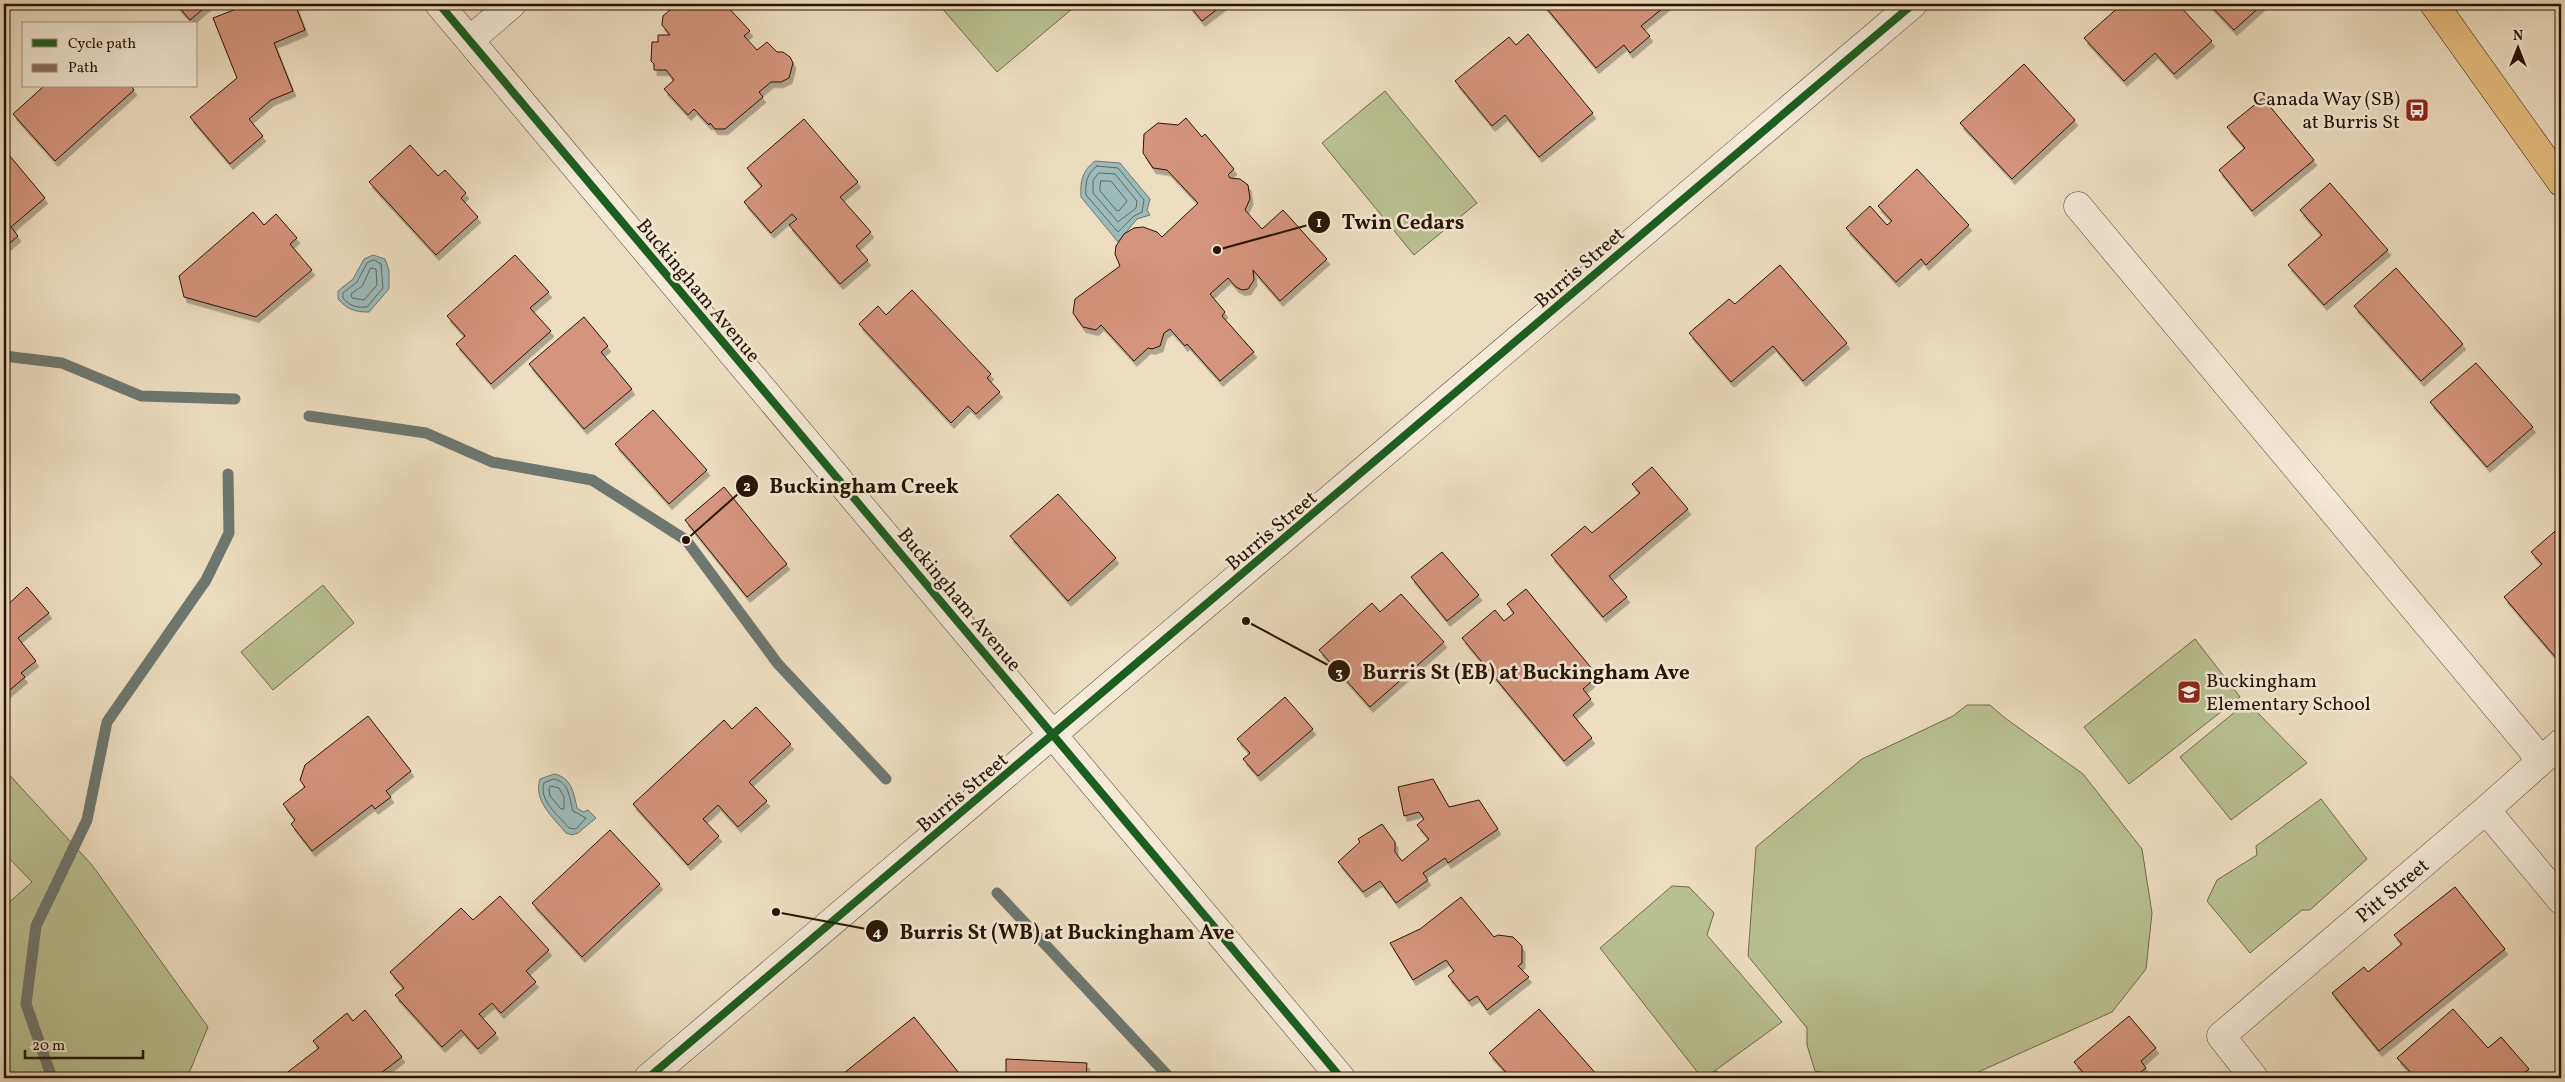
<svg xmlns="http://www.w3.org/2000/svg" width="2565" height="1082" font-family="Vollkorn,serif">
  <defs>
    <filter id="shadow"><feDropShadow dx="3" dy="5.5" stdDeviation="0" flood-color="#0004"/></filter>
  </defs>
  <rect width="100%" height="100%" fill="#eedec1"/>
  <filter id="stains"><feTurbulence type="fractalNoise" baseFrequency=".004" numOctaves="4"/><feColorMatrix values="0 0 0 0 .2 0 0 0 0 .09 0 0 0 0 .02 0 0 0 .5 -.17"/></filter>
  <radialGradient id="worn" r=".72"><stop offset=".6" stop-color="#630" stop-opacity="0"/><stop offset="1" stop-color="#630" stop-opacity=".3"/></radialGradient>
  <path fill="#b9c192" stroke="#716a49" d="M942,4H1078L997,72L940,6Z
    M1385,91L1477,203L1414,255L1322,143Z
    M323,585L354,623L273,690L241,652Z
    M2195,639L2240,697L2129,784L2084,727Z
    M2247,702L2307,763L2231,820L2180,757Z
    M1967,705H1990L2005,718L2083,774L2142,849L2152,913L2146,969L2112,1012L1965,1078H1856L1815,1071L1807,1045V1028L1748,956L1756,847L1862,759L1953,716Z
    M4,769L92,865L208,1027L187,1078H4V907L32,882L4,853Z
    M2321,799L2367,859L2310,910H2302L2250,953L2207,901L2217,880L2257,855L2256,846Z
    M1672,886L1689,887L1714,913L1707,935L1782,1022L1705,1078H1702L1600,948Z"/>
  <path fill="#9bbbba" stroke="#6d7770" d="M1095,161L1120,163L1150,199L1147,210L1150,215L1137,219L1118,242L1081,197C1080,182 1082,171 1095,161Z
    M373,255L385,259L389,270V289L369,312C355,312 348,310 338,299V291L353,279L364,259Z
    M554,774C571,777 574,793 577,808L583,812L588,810L596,818L578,833L572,835L566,833C553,817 533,801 540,779Z"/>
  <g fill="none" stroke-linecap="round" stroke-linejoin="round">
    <path stroke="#62665d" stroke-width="1" d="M1097,166L1118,168L1144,200L1142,212L1134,216L1118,232L1086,195C1085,183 1087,173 1097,166Z
      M1099,173L1115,174L1137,201L1136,208L1118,222L1093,193V181Z
      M1101,181H1111L1127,201L1119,211L1116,210L1100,191Z
      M374,260L381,264L383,288L367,307C356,308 350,306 343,298V293L357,282L367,263Z
      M371,268L376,269L377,285L364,300L352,298L351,294L362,286Z
      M554,779C570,782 569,799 573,811L586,818L576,829L569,828C559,816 538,800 544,783Z
      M551,786L559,788L564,797V809H561L550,796L549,789Z"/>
    <path stroke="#6d7770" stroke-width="11" d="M4,356L62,363L141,396L235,399
      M309,416L426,433L492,462L592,480L686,540L778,664L886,779
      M997,893L1170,1078
      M52,1078L26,1004L36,926L87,820L107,722L206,580L229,533L228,474"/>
  </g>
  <path fill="#d5947d" stroke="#291200" filter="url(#shadow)" d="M176,4H209L190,20Z
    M249,4H257L259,10L276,4H295L305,30L274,43L293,91L271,100L249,119L263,136L230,164L190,117L237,78L213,18Z
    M677,4H717L720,7L725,4L750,31L744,36L757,50L767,42L777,52H783L790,57L793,63L789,78L781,82H771L759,92L763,97L725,129H715L710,123L709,125L694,109L688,115L664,89L674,80L666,70H654V64L651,61L652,42H658V35H670L662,25L663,16Z
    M1188,4H1224L1202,21Z
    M1543,4H1668L1641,26L1650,36L1630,53L1624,45L1596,68Z
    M2122,4H2178L2212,41L2174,74L2155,53L2124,81L2084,38Z
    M2209,4H2263L2234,30Z
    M1528,34L1593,113L1539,157L1505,115L1492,126L1455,81L1509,37L1516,45Z
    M2024,64L2075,120L2012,179L1960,123Z
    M44,86H131L134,90L55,161L13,114Z
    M2263,98L2314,160L2252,211L2219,170L2245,148L2227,127Z
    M1186,118L1202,137L1205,134L1234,169L1228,175L1230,178L1240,179L1248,185L1250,199L1245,210L1262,229L1283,210L1327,259L1280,301L1253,270L1254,280L1248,289L1242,290L1236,287L1228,278L1210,294L1225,312L1222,316L1254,352L1220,381L1187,344L1185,346L1170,329L1164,333L1160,346L1152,349L1148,348L1134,361L1101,325L1096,330L1083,327L1073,313L1075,299L1120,266L1115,254L1116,246L1124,234L1134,228L1143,227L1157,232L1162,237L1198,203L1167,170L1153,168L1143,153L1144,134L1158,123L1178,125Z
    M804,119L858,182L840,197L871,232L856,246L868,260L840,284L789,225L797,219L792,214L771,233L744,202L762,186L747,168Z
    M410,145L438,176L445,170L466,193L461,198L478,217L436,255L369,182Z
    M4,149L45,198L11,227L18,236L4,248Z
    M1917,169L1969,225L1926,265L1921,259L1896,282L1846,228L1870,206L1887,225L1892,221L1878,206Z
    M2330,183L2388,250L2324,305L2288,265L2322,235L2300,210Z
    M253,212L264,225L276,214L297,238L290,244L312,270L256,317L184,297L179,276Z
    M515,255L549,292L530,308L551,331L491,384L456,344L465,336L447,316Z
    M1780,265L1847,343L1803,381L1773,346L1731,382L1689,333L1729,299L1735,304Z
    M2396,268L2463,344L2421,381L2354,306Z
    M912,290L991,374L987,378L1000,392L976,414L968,406L951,423L859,324L878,306L886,315Z
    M584,317L608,346L601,352L632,389L584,429L529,364Z
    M2476,363L2533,427L2487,467L2430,402Z
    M653,410L707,470L669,504L615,444Z
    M1652,467L1688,509L1609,576L1627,597L1603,617L1551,555L1585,526L1592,533L1640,493L1632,484Z
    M724,487L787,564L747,597L685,520Z
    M1058,494L1116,558L1068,601L1010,536Z
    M2561,526V655L2557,659L2504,597L2542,564L2531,552Z
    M1442,552L1479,595L1447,621L1411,577Z
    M27,587L49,613L18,638L36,661L21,673L25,677L4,695V608Z
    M1526,589L1598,676L1583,689L1591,699L1573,715L1592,738L1564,761L1462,638L1495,610L1504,621L1514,613L1507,604Z
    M1401,594L1444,642L1370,707L1319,650L1372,603L1380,612Z
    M1285,697L1313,729L1258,776L1243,759L1250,753L1237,739Z
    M756,707L791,744L749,782L767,801L738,827L718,805L703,819L719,836L688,865L633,804L724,720L732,729Z
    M368,716L411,771L386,791L391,797L375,809L372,805L312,851L291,824L295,820L283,804L305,787L300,780L305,765Z
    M1433,779L1449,807L1479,800L1498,829L1448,863L1445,858L1423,873L1428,880L1396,903L1380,881L1363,892L1338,862L1360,842L1358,839L1382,824L1395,842V852L1402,861L1429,839L1417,825L1424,819L1419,812L1404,816L1398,787Z
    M610,830L660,884L582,957L532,903Z
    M2455,887L2505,949L2379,1051L2332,993L2364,967L2368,972L2402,944L2394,935Z
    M500,896L549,950L526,971L536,982L501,1013L492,1003L479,1014L496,1033L478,1049L461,1030L442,1047L395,995L404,988L390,972L461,908L473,920Z
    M1461,897L1494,937L1498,935L1513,937L1522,946V963L1518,966L1529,977L1487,1010L1477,996L1469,1001L1448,976L1454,971L1446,960L1413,980L1390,943L1420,929Z
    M1539,1009L1598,1076L1595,1078H1511L1489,1053Z
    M2453,1009L2488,1048L2501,1037L2529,1069L2518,1078H2416L2397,1058Z
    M365,1010L402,1057L381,1073L383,1076L380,1078H280L319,1048L313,1041L347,1013L353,1021Z
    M2129,1016L2156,1048L2141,1061L2146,1068L2133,1078H2088L2074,1062Z
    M914,1017L963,1078H840L839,1077Z
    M1006,1059L1087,1063L1086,1078H1006Z"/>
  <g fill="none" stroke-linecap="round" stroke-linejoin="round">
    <g stroke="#5a4530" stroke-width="29">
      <path id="minor" d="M439,4L1341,1078
        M470,40L512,4
        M2078,206L2531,748L2539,761
        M2486,810L2561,900
        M648,1078L1913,4
        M2254,1078L2221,1036L2486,810L2561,743"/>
    </g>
    <g stroke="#291200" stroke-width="29">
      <path id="major" d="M2434,4L2561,182"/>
    </g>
    <use href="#minor" stroke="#f4ead7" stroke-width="28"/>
    <use href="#major" stroke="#e7bf80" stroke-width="28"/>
    <path stroke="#8d6e63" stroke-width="6" stroke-dasharray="12 6" stroke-linecap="butt" d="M1715,1078V1071"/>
    <g stroke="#f4ead7" stroke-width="11">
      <path id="cycleway" d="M439,4L1341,1078
        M648,1078L1913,4"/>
    </g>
    <use href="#cycleway" stroke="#1b5e20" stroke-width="8"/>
  </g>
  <defs>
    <g id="bus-square" transform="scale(1.25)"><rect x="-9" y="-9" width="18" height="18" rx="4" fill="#8f2418" stroke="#f4ead7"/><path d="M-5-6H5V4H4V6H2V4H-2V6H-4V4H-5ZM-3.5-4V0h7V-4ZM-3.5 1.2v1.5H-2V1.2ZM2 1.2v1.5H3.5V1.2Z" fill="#fff"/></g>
    <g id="school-square" transform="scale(1.25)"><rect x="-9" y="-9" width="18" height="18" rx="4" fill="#8f2418" stroke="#f4ead7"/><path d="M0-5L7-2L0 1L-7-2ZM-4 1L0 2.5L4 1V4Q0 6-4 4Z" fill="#fff"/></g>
  </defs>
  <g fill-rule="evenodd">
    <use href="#bus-square" x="2417" y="110"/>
    <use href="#school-square" x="2189" y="692"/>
  </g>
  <g text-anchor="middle" stroke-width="5" stroke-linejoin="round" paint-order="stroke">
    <g font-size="20" fill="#291200" stroke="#f4ead7" text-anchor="end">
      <text x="2400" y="105">Canada Way (SB)<tspan x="2400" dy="23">at Burris St</tspan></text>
      <text x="2206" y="687" text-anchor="start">Buckingham<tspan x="2206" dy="23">Elementary School</tspan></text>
    </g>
    <g font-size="20" fill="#291200" stroke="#f4ead7">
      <text transform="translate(1579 267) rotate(-41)" y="7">Burris Street</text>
      <text transform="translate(699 290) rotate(50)" y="7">Buckingham Avenue</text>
      <text transform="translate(1271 530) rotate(-40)" y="7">Burris Street</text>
      <text transform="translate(960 599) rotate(50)" y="7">Buckingham Avenue</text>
      <text transform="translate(962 792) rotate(-40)" y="7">Burris Street</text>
      <text transform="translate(2392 890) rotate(-40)" y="7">Pitt Street</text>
    </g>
  </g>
  <path fill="none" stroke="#291200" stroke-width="2" d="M1217 250L1319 222M686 540L747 486M1246 621L1339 671M776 912L877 931"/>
  <g fill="#291200" stroke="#f4ead7" stroke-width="2">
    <circle cx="1217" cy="250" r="5"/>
    <circle cx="686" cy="540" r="5"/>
    <circle cx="1246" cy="621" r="5"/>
    <circle cx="776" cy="912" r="5"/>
    <circle cx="1319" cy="222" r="12"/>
    <circle cx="747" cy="486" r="12"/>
    <circle cx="1339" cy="671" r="12"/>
    <circle cx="877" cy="931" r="12"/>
  </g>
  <g font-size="15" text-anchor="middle" font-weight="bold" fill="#fff">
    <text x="1319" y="227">1</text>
    <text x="747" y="491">2</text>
    <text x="1339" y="677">3</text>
    <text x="877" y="937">4</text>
  </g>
  <g font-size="21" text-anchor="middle" font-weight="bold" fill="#291200" stroke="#f4ead7" stroke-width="5" stroke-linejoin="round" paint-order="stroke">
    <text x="1403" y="229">Twin Cedars</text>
    <text x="864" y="493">Buckingham Creek</text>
    <text x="1526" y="679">Burris St (EB) at Buckingham Ave</text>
    <text x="1067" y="939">Burris St (WB) at Buckingham Ave</text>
  </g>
  <rect width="2565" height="1082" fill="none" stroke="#eedec1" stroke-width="20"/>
  <rect x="5" y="5" width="2555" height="1072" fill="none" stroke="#291200" stroke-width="2.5"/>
  <rect x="10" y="10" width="2545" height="1062" fill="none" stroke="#291200"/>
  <rect x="22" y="22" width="175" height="65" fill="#f4ead7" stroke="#a39481"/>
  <rect x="32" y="39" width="25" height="8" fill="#1b5e20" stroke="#a39481"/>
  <text x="68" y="48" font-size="15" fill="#291200">Cycle path</text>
  <rect x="32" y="64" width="25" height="8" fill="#8d6e63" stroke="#a39481"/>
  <text x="68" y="72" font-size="15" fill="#291200">Path</text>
  <g transform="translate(2518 48)" stroke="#f4ead7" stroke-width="4" paint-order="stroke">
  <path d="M0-4L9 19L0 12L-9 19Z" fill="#291200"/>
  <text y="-8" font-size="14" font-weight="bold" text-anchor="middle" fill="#291200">N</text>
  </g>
  <path d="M25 1050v8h118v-8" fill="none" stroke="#291200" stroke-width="2.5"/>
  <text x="32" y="1050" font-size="15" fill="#291200" stroke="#f4ead7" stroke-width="4" paint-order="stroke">20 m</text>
  <rect width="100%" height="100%" filter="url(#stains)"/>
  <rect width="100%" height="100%" fill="url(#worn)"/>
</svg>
